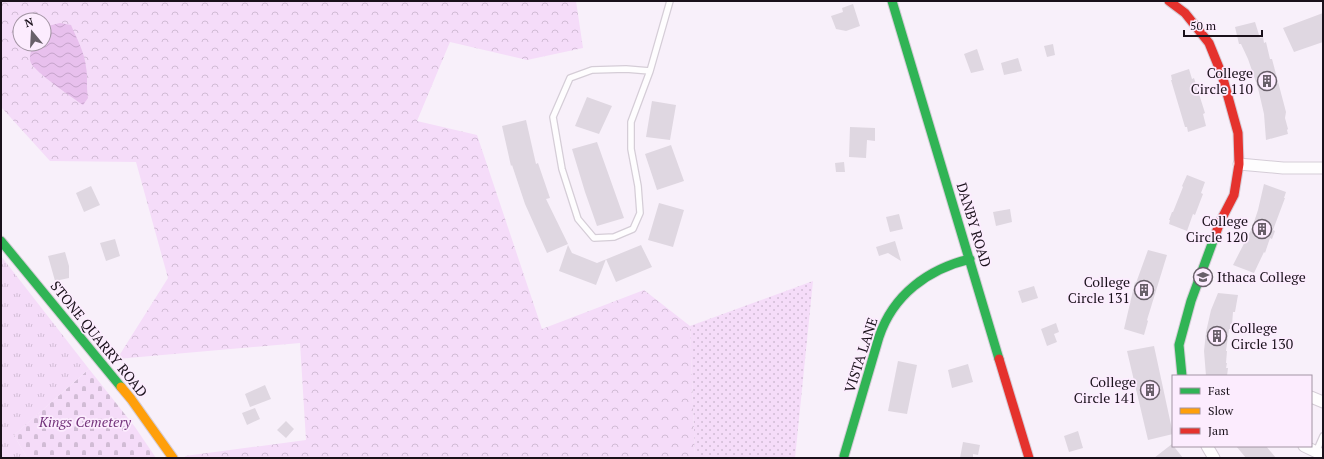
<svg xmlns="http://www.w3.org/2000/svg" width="1324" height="459" font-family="'PT Serif',serif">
  <defs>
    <pattern id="grass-dots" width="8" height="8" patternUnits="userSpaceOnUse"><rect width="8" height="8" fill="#f5dcf9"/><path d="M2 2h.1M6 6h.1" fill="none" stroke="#d1bcd5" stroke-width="1.8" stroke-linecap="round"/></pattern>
    <pattern id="forest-crowns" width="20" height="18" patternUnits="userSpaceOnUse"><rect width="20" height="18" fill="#f5dcf9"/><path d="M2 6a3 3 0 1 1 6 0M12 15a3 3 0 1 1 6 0" fill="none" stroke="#d1bcd5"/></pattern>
    <pattern id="cemetery-stones" width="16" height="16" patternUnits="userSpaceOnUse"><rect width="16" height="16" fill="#f5dcf9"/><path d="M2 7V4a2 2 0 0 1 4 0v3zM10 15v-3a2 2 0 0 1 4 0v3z" fill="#d1bcd5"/></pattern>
    <pattern id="park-tufts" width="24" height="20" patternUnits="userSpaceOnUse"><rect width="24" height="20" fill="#f5dcf9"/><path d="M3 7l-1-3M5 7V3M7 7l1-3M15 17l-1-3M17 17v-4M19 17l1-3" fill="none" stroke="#d1bcd5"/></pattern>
    <pattern id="water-waves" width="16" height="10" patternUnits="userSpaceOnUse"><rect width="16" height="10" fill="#e8c0ed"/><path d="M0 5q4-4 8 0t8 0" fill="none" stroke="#c6a4cb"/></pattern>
  </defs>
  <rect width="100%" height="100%" fill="#f8f0fa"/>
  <path fill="url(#grass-dots)" d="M813,281L795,458H695L690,326Z"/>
  <path fill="url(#forest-crowns)" fill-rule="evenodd" d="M1,1H576L583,48L527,60L450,42L417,121L477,135L542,329L644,290L690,326L695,458H186L185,456L306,440L300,343L117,359L168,278L136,162L50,161L1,107ZM20,20H44V44H20Z"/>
  <path fill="url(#cemetery-stones)" d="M89,369L135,427L156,458H27L14,435Z"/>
  <path fill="url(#park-tufts)" d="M1,256L89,369L14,435L27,458H1Z"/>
  <path fill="url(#water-waves)" d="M60,23L71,25C76,37 85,53 86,67C88,77 86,87 88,98L83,105C73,98 35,72 31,63C28,57 32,50 33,44H44V30L48,26Z"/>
  <path fill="#dfd7e1" d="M853,4L860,26L846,31L836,29L831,16L843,12L842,8Z
    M1323,13V42L1294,52L1283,28Z
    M1255,22L1260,38L1263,37L1264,43L1266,42L1270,59H1272L1286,112L1285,118L1288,129L1287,130L1288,134L1266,140L1264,114L1258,88L1248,59L1241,44H1239L1235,27Z
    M1053,44L1055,55L1047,57L1044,46Z
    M977,49L984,70L971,73L964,54Z
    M1018,58L1022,71L1004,75L1001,63Z
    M1189,69L1192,79L1194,78L1205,113L1203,114L1206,126L1188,132L1187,127H1185L1171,80H1172L1171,75Z
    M587,97L612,106L599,134L575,126Z
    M652,101L676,105L670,140L646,137Z
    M526,120L536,164L538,163L550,198L546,199L568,244L547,253L525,204L512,165L511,166L502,126Z
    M850,127L875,128V141L867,140L866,158L849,157Z
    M597,142L624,218L597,226L585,192L572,149Z
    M671,145L684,181L657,190L645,154Z
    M844,162L845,172H836L835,163Z
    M1187,175L1205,182L1201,193L1203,194L1195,215L1193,214L1187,231L1169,224L1170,220H1169L1172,212H1173L1183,187L1182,186Z
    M1264,184L1286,192L1284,198H1285L1273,230L1275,231L1272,239L1270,238L1265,253L1264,252L1254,273L1233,265L1252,228L1258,210Z
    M91,186L100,205L84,212L76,193Z
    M659,203L684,210L673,247L648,240Z
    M1010,209L1012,222L996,226L993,212Z
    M899,214L903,229L890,232L886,217Z
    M115,239L120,256L106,261L100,243Z
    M895,241L901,261L888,253L879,256L876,247Z
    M568,245L572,253L597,263L641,245L652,267L616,282L606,259L596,285L559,271Z
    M1148,250L1167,255L1147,320L1148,321L1144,335L1124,329L1135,282L1136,283Z
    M65,252L69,266V278L55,281L48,256Z
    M1034,286L1038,298L1022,303L1018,291Z
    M1218,293L1238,295L1235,312H1233L1232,325L1230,324V329H1229L1226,351H1227L1226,363H1227L1226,368H1228L1227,376H1206L1204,351L1206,332L1211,310Z
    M1056,323L1059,332L1054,334L1057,342L1047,346L1041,329Z
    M1154,346L1173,434L1148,440L1127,351Z
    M898,361L917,365L907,414L888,411Z
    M968,364L973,382L952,388L948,370Z
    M265,385L271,399L250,407L245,394Z
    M255,408L260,419L247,425L242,413Z
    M286,421L294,429L286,438L277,430Z
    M1078,431L1083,448L1069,452L1064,436Z
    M963,442L980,445L978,455L973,454V458H960Z
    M1172,444L1183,458H1154Z
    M1236,446H1266L1276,458H1246Z"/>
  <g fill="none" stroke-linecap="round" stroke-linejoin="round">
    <g stroke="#d5cdd7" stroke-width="8">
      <path id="lane" d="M650,71L626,69L592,70L570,78L553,117L562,169L578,219L594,238L614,237L633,229L640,213L638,186L631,149V122L650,71L670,1
        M1316,452L1323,436"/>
    </g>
    <g stroke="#d5cdd7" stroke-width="13">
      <path id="street" d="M1239,164L1283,168H1323
        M1311,397L1323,402
        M1207,446L1214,458
        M1304,446L1323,455"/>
    </g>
    <g stroke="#d5cdd7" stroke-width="11">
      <path id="fast" d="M892,1L999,359
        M1,241L121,387
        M1182,376L1179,345L1191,301L1216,233
        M844,456L879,337C893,295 928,269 970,259"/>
    </g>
    <g stroke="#d5cdd7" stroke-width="11">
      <path id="slow" d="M121,387L131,399L173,458"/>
    </g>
    <g stroke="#d5cdd7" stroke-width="11">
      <path id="jam" d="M1169,1L1185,13L1209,43L1222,75L1238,133L1239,164L1234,195L1220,222L1216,233
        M999,359L1029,458"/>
    </g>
    <use href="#lane" stroke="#fefdfe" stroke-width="5.5"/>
    <use href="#street" stroke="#fefdfe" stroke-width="11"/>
    <use href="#fast" stroke="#30b455" stroke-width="9"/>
    <use href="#slow" stroke="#ff9f0a" stroke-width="9"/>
    <use href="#jam" stroke="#e5322d" stroke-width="9"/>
  </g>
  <defs>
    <g id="building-ring" transform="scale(1)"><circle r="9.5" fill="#fcecfe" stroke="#685f69" stroke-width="1.5"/><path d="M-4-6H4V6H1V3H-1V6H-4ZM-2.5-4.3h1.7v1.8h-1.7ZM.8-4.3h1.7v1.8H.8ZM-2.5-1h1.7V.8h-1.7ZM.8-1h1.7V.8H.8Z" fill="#685f69"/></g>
    <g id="university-ring" transform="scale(1)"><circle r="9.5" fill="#fcecfe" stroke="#685f69" stroke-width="1.5"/><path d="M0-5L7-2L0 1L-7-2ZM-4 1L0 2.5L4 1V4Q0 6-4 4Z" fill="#685f69"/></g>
  </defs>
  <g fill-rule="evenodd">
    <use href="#building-ring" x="1267" y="81"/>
    <use href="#building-ring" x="1262" y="229"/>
    <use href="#university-ring" x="1203" y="277"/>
    <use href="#building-ring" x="1144" y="290"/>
    <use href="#building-ring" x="1217" y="336"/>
    <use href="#building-ring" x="1150" y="390"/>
  </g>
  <g text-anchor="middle" stroke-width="3.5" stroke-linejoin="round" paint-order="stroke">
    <g font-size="14" fill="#1a111b" stroke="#fcecfe" text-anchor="end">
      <text x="1253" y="78">College<tspan x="1253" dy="16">Circle 110</tspan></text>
      <text x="1248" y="226">College<tspan x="1248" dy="16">Circle 120</tspan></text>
      <text x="1217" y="282" text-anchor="start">Ithaca College</text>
      <text x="1130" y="287">College<tspan x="1130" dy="16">Circle 131</tspan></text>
      <text x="1231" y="333" text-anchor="start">College<tspan x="1231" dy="16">Circle 130</tspan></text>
      <text x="1136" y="387">College<tspan x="1136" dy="16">Circle 141</tspan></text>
    </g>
    <g font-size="14" fill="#1a111b" stroke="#fcecfe">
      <text transform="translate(974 225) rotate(73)" y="5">DANBY ROAD</text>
      <text transform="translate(99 339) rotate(51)" y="5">STONE QUARRY ROAD</text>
      <text transform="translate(861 355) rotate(-72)" y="5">VISTA LANE</text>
    </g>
    <g font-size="14" font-style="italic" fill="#74357c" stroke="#fcecfe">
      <text x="85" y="427">Kings Cemetery</text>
    </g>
  </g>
  <rect width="1324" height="459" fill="none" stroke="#1a111b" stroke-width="4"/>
  <rect x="1172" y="375" width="140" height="72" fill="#fcecfe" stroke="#a294a3"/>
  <rect x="1180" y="388" width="20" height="6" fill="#30b455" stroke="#a294a3"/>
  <text x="1208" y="395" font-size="12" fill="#1a111b">Fast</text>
  <rect x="1180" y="408" width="20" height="6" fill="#ff9f0a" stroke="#a294a3"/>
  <text x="1208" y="415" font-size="12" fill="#1a111b">Slow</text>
  <rect x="1180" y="428" width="20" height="6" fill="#e5322d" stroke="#a294a3"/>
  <text x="1208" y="435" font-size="12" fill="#1a111b">Jam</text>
  <g transform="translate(32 32) rotate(342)"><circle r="19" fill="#fcecfe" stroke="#a294a3"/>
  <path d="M0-3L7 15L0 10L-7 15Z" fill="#685f69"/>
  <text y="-6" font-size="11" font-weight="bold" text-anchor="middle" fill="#1a111b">N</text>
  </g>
  <path d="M1184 30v6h78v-6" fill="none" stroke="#1a111b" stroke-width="2"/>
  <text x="1190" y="30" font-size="12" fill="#1a111b" stroke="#fcecfe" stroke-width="3" paint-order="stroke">50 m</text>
</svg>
